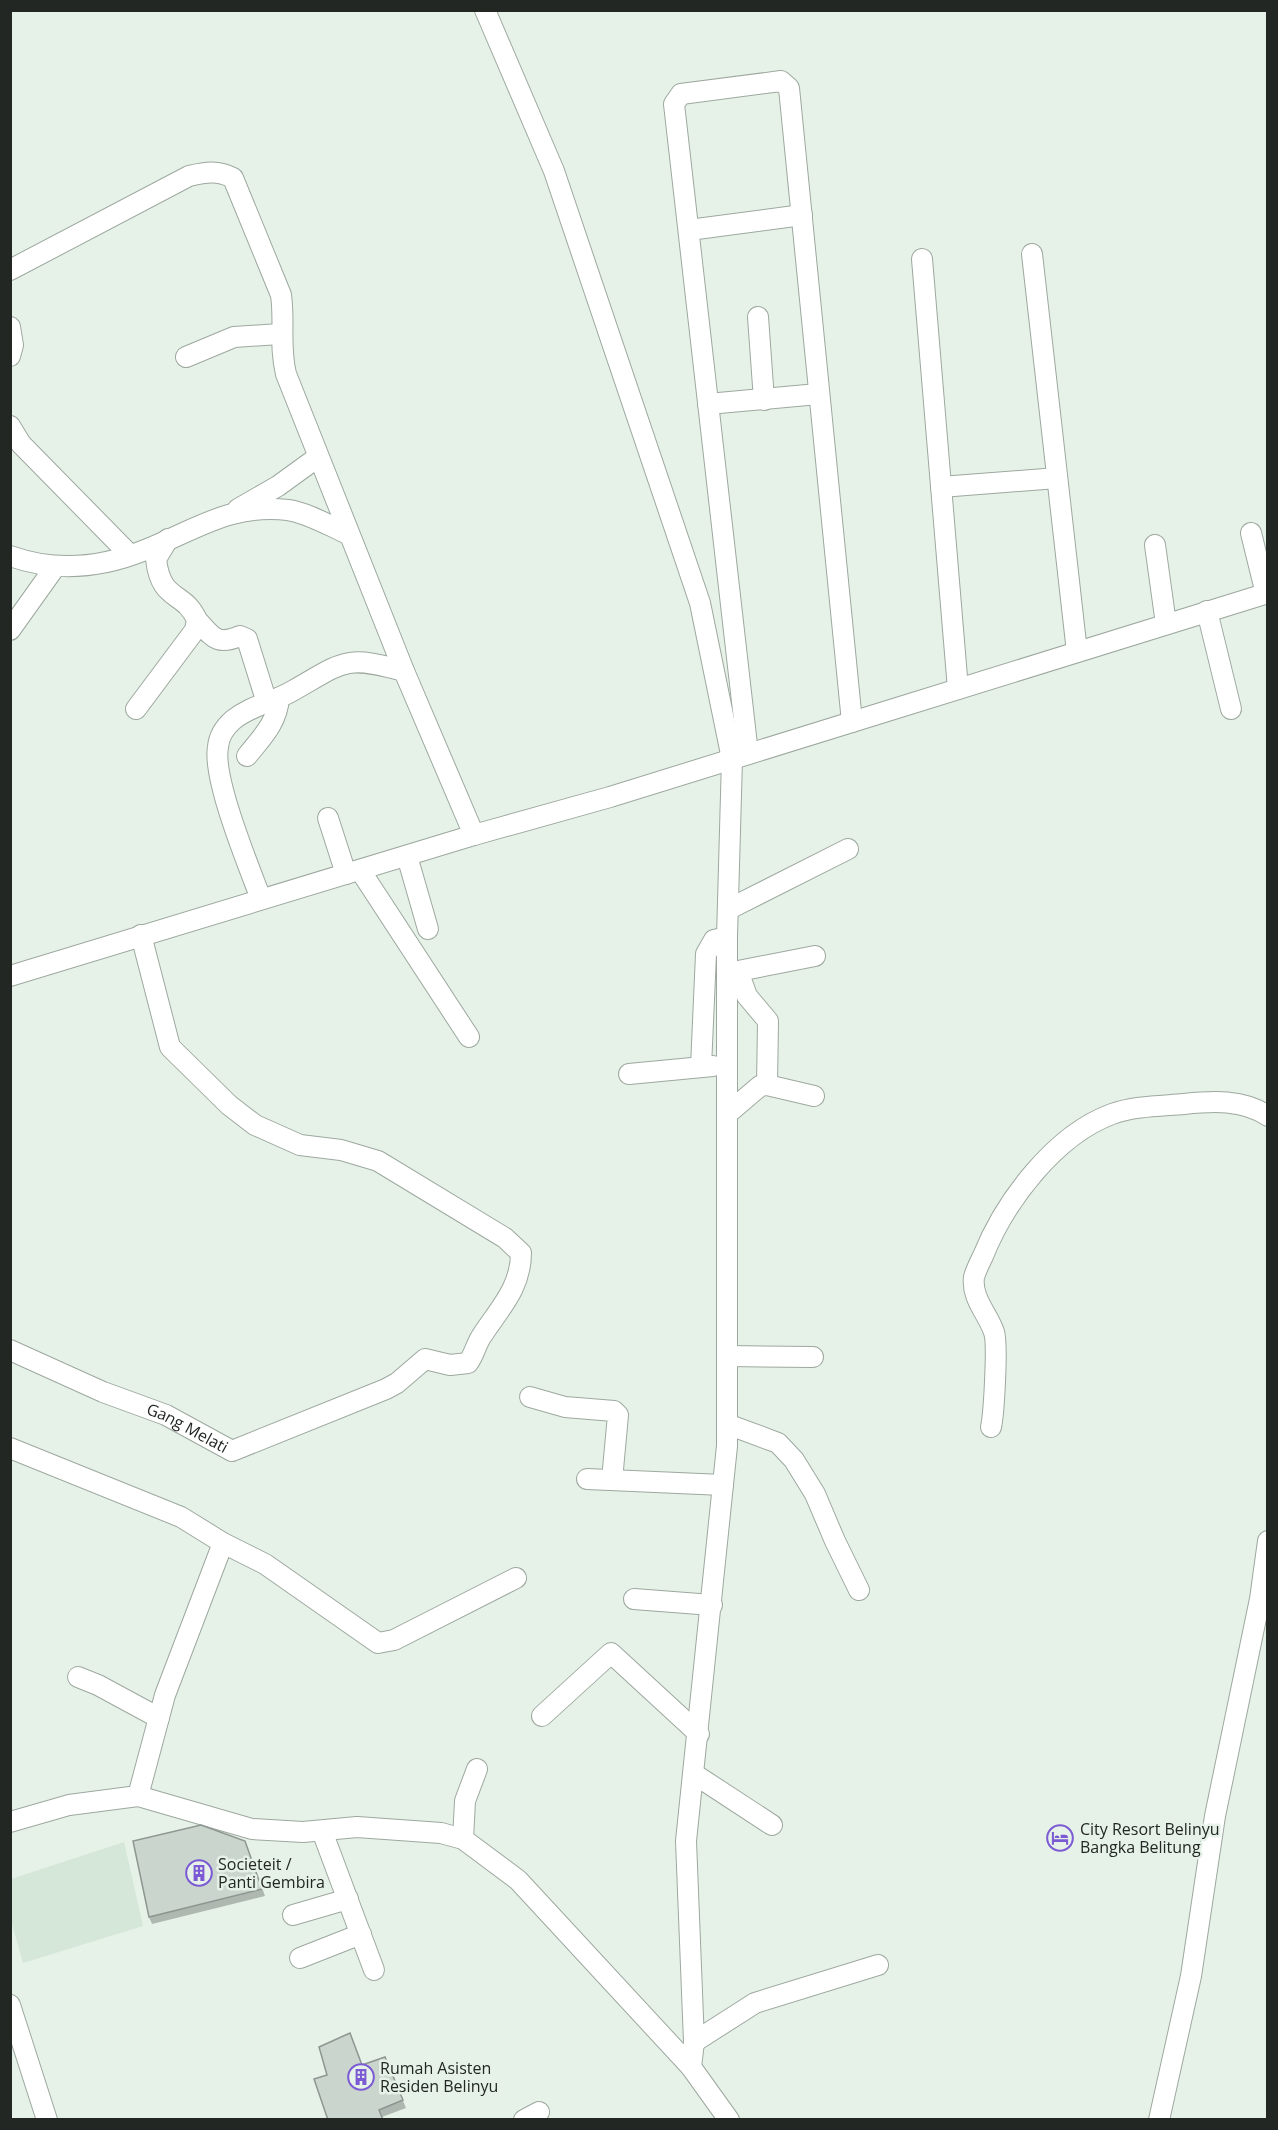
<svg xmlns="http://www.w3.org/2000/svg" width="1278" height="2130" font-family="'Open Sans',sans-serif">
  <rect width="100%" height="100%" fill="#e6f2e8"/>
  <path fill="#d4e7d8" d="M124,1842L143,1926L23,1963L11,1920V1879Z"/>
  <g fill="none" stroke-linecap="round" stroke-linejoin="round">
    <g stroke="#9da89f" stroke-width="22">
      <g id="minor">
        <path d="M485,10L554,171L700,603L732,759L727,937V1446L686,1841L694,2042L691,2067"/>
        <path d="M689,230L802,215"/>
        <path d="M1032,254L1077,652"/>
        <path d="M922,259L958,689"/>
        <path d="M10,270L189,176C206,172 218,170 233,178L281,295C285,323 279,345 286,374L404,671L474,835"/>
        <path d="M758,317L764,400"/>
        <path d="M10,327L13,345L10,356"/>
        <path d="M186,357L234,337L280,334"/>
        <path d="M708,404L818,394"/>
        <path d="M10,426L21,444L130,555"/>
        <path d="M941,487L1057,478"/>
        <path d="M238,509L278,486L318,457"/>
        <path d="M1251,533L1266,594"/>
        <path d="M1155,545L1166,624"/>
        <path d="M10,556C55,572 101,568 145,550C195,530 231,503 288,510C308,513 330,526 348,534"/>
        <path d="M1207,611L1231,709"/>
        <path d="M197,620C213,637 216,646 240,636L247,639L267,703"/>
        <path d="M10,630L55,567"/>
        <path d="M136,709L195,630L197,620C184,590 161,603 156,559L168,539"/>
        <path d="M748,754L674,104L681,94L781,81L789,88L852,722"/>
        <path d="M247,756C262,737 277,723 279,698"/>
        <path d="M328,818L346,874"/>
        <path d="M407,856L428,929"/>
        <path d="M360,870L469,1037"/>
        <path d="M261,899C249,867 212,778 218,747C219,735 225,727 233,720C251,705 275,702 294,690C345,661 345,655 404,671"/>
        <path d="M729,909L848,849"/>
        <path d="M738,971L747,996L768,1021L767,1085"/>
        <path d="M728,973L815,956"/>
        <path d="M10,976L474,835L610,797L1268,593"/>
        <path d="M701,1067L706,954L714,940L727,937"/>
        <path d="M629,1074L713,1066"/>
        <path d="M727,1114L760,1086L767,1085L814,1096"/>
        <path id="s1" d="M10,1350L103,1392L166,1415L232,1451L386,1389L397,1383L425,1359L450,1365L468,1363C474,1355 476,1345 481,1337C499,1309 521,1288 521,1253L505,1238L378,1161L341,1150L300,1145L255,1125L229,1105L170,1047L141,935"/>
        <path d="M727,1356L813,1357"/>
        <path d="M530,1397L565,1407L614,1411L618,1415L612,1480"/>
        <path d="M727,1424L778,1443L794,1460L815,1494L835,1541L859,1590"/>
        <path d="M991,1427C994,1413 998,1344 994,1332C988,1314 971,1298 974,1277C976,1270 980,1262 983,1256C1005,1201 1055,1135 1112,1114C1134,1106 1161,1106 1184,1104C1212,1101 1243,1099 1268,1116"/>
        <path d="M10,1448L181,1517L223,1543L265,1564L378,1643L394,1640L516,1578"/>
        <path d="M587,1479L723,1485"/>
        <path d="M634,1599L712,1605"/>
        <path d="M78,1677L98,1685L159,1718"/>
        <path d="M542,1716L611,1653L699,1734"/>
        <path d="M694,1774L772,1825"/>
        <path d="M138,1796L165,1695L223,1543"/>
        <path d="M10,1822L69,1805L138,1796L252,1829L303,1832L357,1827L441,1833L463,1839L518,1880L691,2067L729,2120"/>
        <path d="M322,1831L374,1970"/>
        <path d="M463,1839L465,1801L477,1769"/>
        <path d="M293,1915L348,1899"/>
        <path d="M300,1958L361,1934"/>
        <path d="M10,2005L47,2120"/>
        <path d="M694,2042L755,2003L878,1965"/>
        <path d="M524,2120L539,2112"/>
        <path d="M1159,2120L1191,1976L1215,1816L1260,1599L1268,1541"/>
      </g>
    </g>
    <use href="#minor" stroke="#fff" stroke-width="20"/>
  </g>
  <path fill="#aeb8b0" d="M245,1841L265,1896L152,1924L149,1917Z
    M385,2057L406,2108L382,2117L383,2120H328L362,2065Z"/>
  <path fill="#cad6cd" stroke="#8d9690" stroke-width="1.5" d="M201,1825L245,1841L262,1889L149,1917L133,1841Z
    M350,2033L362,2065L385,2057L403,2100L379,2110L383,2120H350L349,2119L346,2120H328L314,2079L327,2075L319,2047Z"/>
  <defs>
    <g id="hotel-ring" transform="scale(1.35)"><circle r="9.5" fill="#e6f2e8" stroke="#7b5ad4" stroke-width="1.5"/><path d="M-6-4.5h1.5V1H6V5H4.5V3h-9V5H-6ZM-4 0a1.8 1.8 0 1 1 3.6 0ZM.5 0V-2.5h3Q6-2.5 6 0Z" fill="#7b5ad4"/></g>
    <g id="building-ring" transform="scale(1.35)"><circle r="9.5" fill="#e6f2e8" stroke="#7b5ad4" stroke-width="1.5"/><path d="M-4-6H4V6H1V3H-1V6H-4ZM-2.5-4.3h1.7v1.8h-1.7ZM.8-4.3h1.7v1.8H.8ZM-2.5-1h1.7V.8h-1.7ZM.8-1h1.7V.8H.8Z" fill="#7b5ad4"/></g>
  </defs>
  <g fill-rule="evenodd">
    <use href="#hotel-ring" x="1060" y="1838"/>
    <use href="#building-ring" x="199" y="1873"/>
    <use href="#building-ring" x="361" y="2077"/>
  </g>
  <g text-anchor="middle" stroke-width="5" stroke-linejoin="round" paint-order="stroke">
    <g font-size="16" fill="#232724" stroke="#e6f2e8">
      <text dy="6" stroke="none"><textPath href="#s1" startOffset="194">Gang Melati</textPath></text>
    </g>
    <g font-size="16" fill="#232724" stroke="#e6f2e8" text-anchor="start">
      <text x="1080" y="1835">City Resort Belinyu<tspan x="1080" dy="18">Bangka Belitung</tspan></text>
      <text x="218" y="1870">Societeit /<tspan x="218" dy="18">Panti Gembira</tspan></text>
      <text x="380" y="2074">Rumah Asisten<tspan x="380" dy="18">Residen Belinyu</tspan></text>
    </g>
  </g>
  <rect width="1278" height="2130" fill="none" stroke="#232724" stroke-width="24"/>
</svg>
